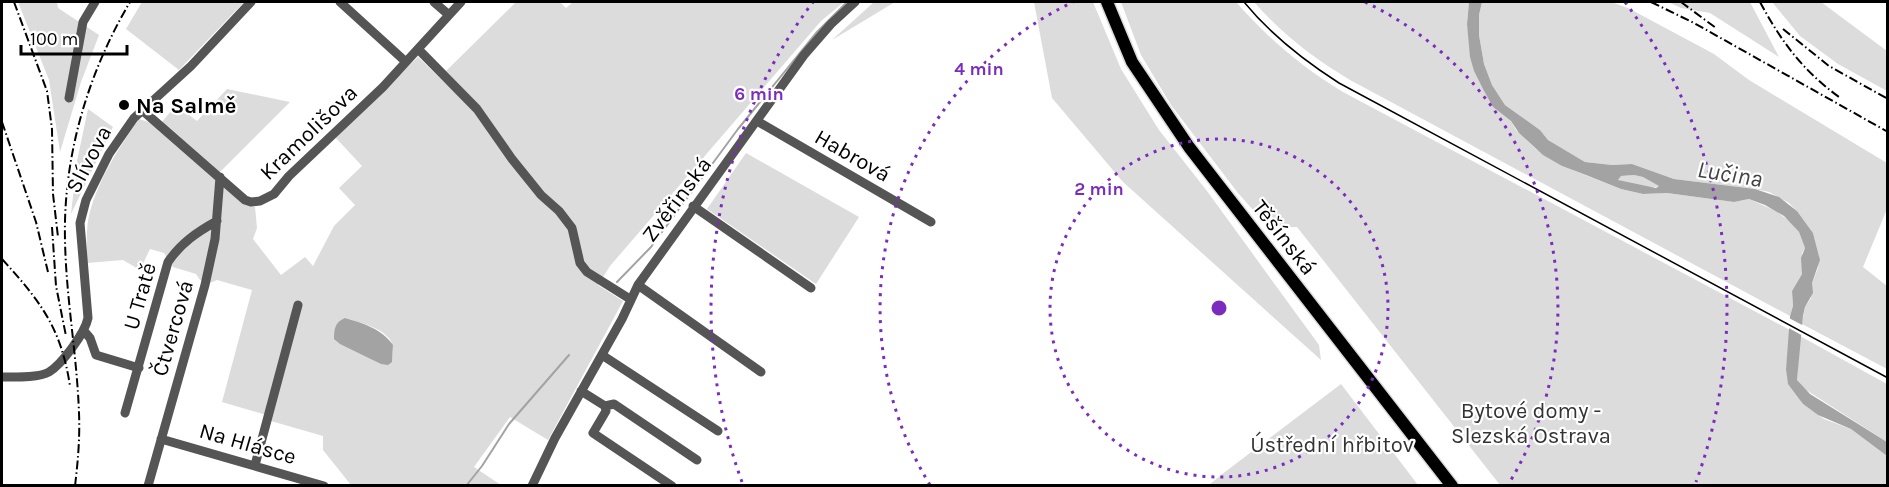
<svg xmlns="http://www.w3.org/2000/svg" width="1889" height="487" font-family="Karla,sans-serif">
  <rect width="100%" height="100%" fill="#fff"/>
  <path fill="#dcdcdc" fill-rule="evenodd" d="M18,2H57L58,8L99,35L81,82L60,152L49,80Z
    M142,2H244L179,70L126,29Z
    M516,2H560L566,8L573,2H844L821,21L610,266L598,285L623,301L548,440L510,417L474,467L501,485H351L323,450V436L271,421L263,414L222,402L252,290L217,280L210,283L200,280L196,274L173,267L164,253L150,249L140,270L123,260L87,263C87,249 86,235 88,221C95,184 118,149 139,119L148,122L161,130L245,204L255,207L257,228L253,239L281,275L305,257L313,266L334,226L355,205L339,188L362,166L335,137L418,57L473,110L571,231L572,241L577,227L532,180L481,107L446,71ZM345,318C359,322 385,328 392,343C394,348 392,356 392,362L381,364L357,351Z
    M875,2H895L832,40L874,2Z
    M1034,2H1093L1121,69L1159,130L1207,191L1319,345L1321,360L1123,182L1052,98Z
    M1121,2H1236C1269,39 1300,66 1343,92L1790,330L1786,369L1803,404L1824,419L1851,429L1887,456V485H1500L1297,227L1269,228L1238,193L1171,105L1141,55Z
    M1254,2H1469L1467,24L1474,71L1493,107L1511,121L1516,130L1536,149L1562,166L1621,189L1643,194L1667,193L1734,202L1749,199L1776,211L1789,221L1799,232L1805,248L1802,253V274L1792,291L1793,306L1790,316L1350,80C1313,58 1282,34 1254,2Z
    M1482,2H1611L1628,8L1714,54L1749,80L1887,163V209L1863,267L1887,286V369L1802,324L1805,307L1811,298L1812,283L1818,268L1819,256L1813,233L1797,211L1789,203L1769,192L1755,189L1674,179L1632,164L1612,165L1585,162L1548,140L1540,130L1505,105L1492,85L1484,64L1479,35V15Z
    M1668,2H1750L1779,57L1710,13L1681,8Z
    M1772,2H1821L1887,51V91L1838,64L1800,36Z
    M227,89L290,102L219,173L162,122L176,105L197,121Z
    M88,109L113,127L71,214L77,161Z
    M746,153L859,217L816,284L707,209Z
    M1634,175L1643,177L1660,186C1649,190 1629,185 1618,180L1621,176Z
    M1800,336L1887,384V442L1803,388L1797,380Z
    M1341,384L1418,485H1209L1221,475Z"/>
  <path fill="#a3a3a3" fill-rule="evenodd" d="M1469,2H1482L1479,15V35L1484,64L1492,85L1505,105L1540,130L1548,140L1585,162L1612,165L1632,164L1674,179L1755,189L1779,197L1797,211L1813,233L1820,260L1812,283L1813,293L1805,307L1803,316L1797,380L1810,394L1887,442V456L1851,429L1818,415L1803,404L1788,384L1786,369L1790,316L1793,306L1792,291L1802,274L1801,258L1805,248L1799,232L1784,216L1765,205L1749,199L1734,202L1667,193L1643,194L1621,189L1586,175L1562,166L1543,155L1519,133L1511,121L1493,107L1483,89L1474,71L1470,57L1467,24ZM1634,175L1643,177L1659,186L1656,188L1618,180L1621,176Z
    M345,318C363,323 382,329 393,345L392,362L388,365L381,364L340,344L334,339C334,329 335,322 345,318Z"/>
  <path fill="#fff" d="M1787,317L1804,326L1803,336L1787,327Z"/>
  <g fill="none" stroke-linecap="round" stroke-linejoin="round">
    <path stroke="#a3a3a3" stroke-width="2" d="M617,282L651,247L738,129L817,32L847,2
      M466,486L482,466L509,424L569,355"/>
    <g stroke="#dbdbdb" stroke-width="15">
      <path id="major" d="M1107,2L1132,62L1189,147L1452,486"/>
    </g>
    <path stroke="#555" stroke-width="9" d="M340,2L406,62
      M434,2L449,15
      M418,49L477,109L512,159L541,195L559,211L572,228L580,263L587,272L630,299
      M69,98L83,22L95,2
      M142,110L245,200L251,202L260,201L274,194L289,176L383,87L461,2
      M757,121L931,222
      M693,206L811,288
      M638,285L761,372
      M84,331L90,338L96,355L139,368
      M602,355L718,431
      M2,377C14,377 39,378 49,372C62,364 85,333 88,318L80,223L86,200L109,154L134,118L191,66L251,2
      M581,391L605,406L614,404L697,460
      M605,406L606,411L593,433L672,486
      M125,413L168,262C181,243 197,232 217,221
      M161,439L324,486
      M255,465L298,305
      M148,486L205,285L215,239L220,177
      M532,486L555,438L622,319L638,285L804,55L831,24L855,2"/>
    <use href="#major" stroke="#000" stroke-width="12"/>
    <path stroke="#000" stroke-width="1.5" d="M1244,2C1271,35 1303,60 1339,83L1888,378"/>
    <path stroke="#000" stroke-width="2" stroke-dasharray="9 3 1.5 3" stroke-linecap="butt" d="M14,2L47,91L52,129L53,194L58,237
      M1651,2L1694,23L1888,132
      M1681,2L1716,28
      M1760,2C1781,41 1802,70 1839,97
      M1783,29L1829,66L1888,99
      M2,122L36,222L48,272
      M52,227L56,286L66,336
      M2,259C40,301 61,327 70,386
      M75,486C78,461 80,437 79,413C77,355 66,298 65,240C63,156 88,73 130,2"/>
  </g>
  <g fill="none" stroke="#7b2cbf" stroke-width="3" stroke-dasharray="3 6">
    <circle cx="1219" cy="308" r="169"/>
    <path d="M930 485A339 339 0 0 1 1073 2M1365 2A339 339 0 0 1 1508 485"/>
    <path d="M742 482A508 508 0 0 1 813 2M1625 2A508 508 0 0 1 1696 482"/>
  </g>
  <circle fill="#000" stroke="#fff" stroke-width="2" cx="124" cy="105" r="6"/>
  <g text-anchor="middle" stroke-width="4.5" stroke-linejoin="round" paint-order="stroke">
    <g font-size="22" font-weight="bold" fill="#000" stroke="#fff" text-anchor="start">
      <text x="136" y="113">Na Salmě</text>
    </g>
    <g font-size="22" fill="#000" stroke="#fff">
      <text transform="translate(308 132) rotate(-44)" y="8">Kramolišova</text>
      <text transform="translate(853 155) rotate(30)" y="8">Habrová</text>
      <text transform="translate(88 159) rotate(-62)" y="8">Slívova</text>
      <text transform="translate(676 199) rotate(-53)" y="8">Zvěřinská</text>
      <text transform="translate(1285 237) rotate(52)" y="8">Těšínská</text>
      <text transform="translate(139 296) rotate(-74)" y="8">U Tratě</text>
      <text transform="translate(172 328) rotate(-74)" y="8">Čtvercová</text>
      <text transform="translate(248 443) rotate(16)" y="8">Na Hlásce</text>
    </g>
    <g font-size="22" fill="#333" stroke="#fff">
      <text x="1531" y="418">Bytové domy -<tspan x="1531" dy="25">Slezská Ostrava</tspan></text>
      <text x="1332" y="452">Ústřední hřbitov</text>
    </g>
    <g font-size="24" font-style="italic" fill="#444" stroke="#fff">
      <text transform="translate(1730 174) rotate(9)" y="8">Lučina</text>
    </g>
  </g>
  <circle cx="1219" cy="308" r="9" fill="#7b2cbf" stroke="#fff" stroke-width="3"/>
  <g font-size="18" text-anchor="middle" font-weight="bold" fill="#7b2cbf" stroke="#fff" stroke-width="4.5" stroke-linejoin="round" paint-order="stroke">
    <text x="979" y="75">4 min</text>
    <text x="759" y="100">6 min</text>
    <text x="1099" y="195">2 min</text>
  </g>
  <rect width="1889" height="487" fill="none" stroke="#000000" stroke-width="6"/>
  <path d="M21 45v9h106v-9" fill="none" stroke="#000000" stroke-width="3"/>
  <text x="30" y="45" font-size="18" fill="#000000" stroke="#ffffff" stroke-width="4.5" paint-order="stroke">100 m</text>
</svg>
